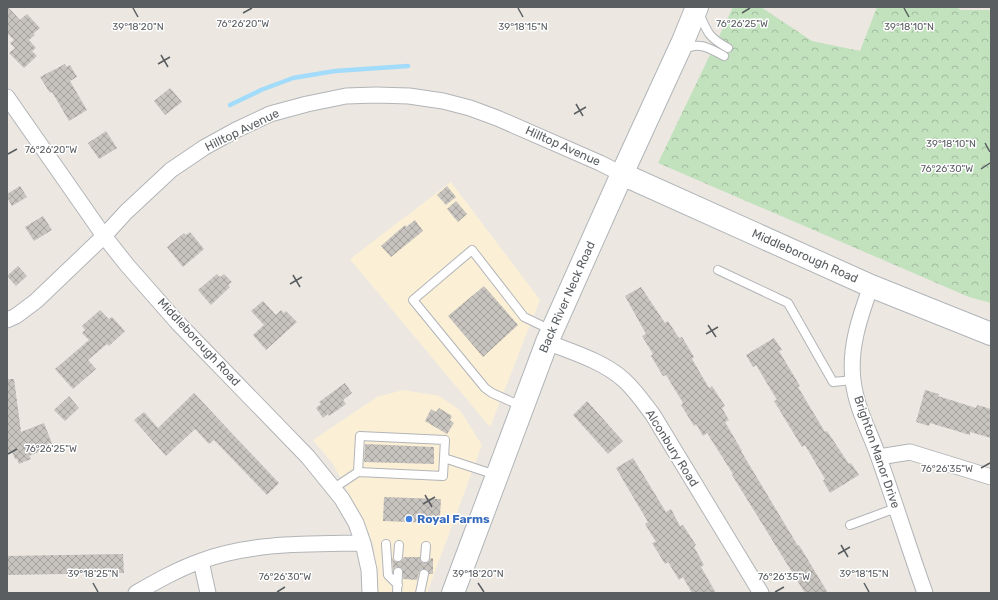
<svg xmlns="http://www.w3.org/2000/svg" width="998" height="600" font-family="Rubik,sans-serif">
  <defs>
    <pattern id="forest-crowns" width="20" height="18" patternUnits="userSpaceOnUse"><rect width="20" height="18" fill="#c2e2be"/><path d="M2 6a3 3 0 1 1 6 0M12 15a3 3 0 1 1 6 0" fill="none" stroke="#a1ba9e"/></pattern>
    <pattern id="building-cross-hatch" width="8" height="8" patternUnits="userSpaceOnUse"><rect width="8" height="8" fill="#c7c3be"/><path d="M0 0l8 8M0 8l8-8" fill="none" stroke="#a5a29e"/></pattern>
  </defs>
  <rect width="100%" height="100%" fill="#ece8e1"/>
  <path fill="#fbefd6" d="M451,182L540,300L490,427L350,259Z
    M403,390L439,396L460,410L482,445L427,593H378L374,546L362,518L333,464L313,440L377,397Z"/>
  <path fill="url(#forest-crowns)" d="M733,7H761L812,41L860,51L877,7H956L961,10H991V303L969,297L658,163Z"/>
  <g fill="none" stroke-linecap="round" stroke-linejoin="round">
    <path stroke="#a3dcfa" stroke-width="4.5" d="M230,105L261,90L293,78L335,71L408,66"/>
  </g>
  <path fill="url(#building-cross-hatch)" d="M7,7H8L20,20L27,14L40,28L33,34L35,35L29,40L36,48L32,51L37,56L24,68L9,53L15,48L10,43L14,40L7,33Z
    M65,64L66,67L70,65L77,77L70,81L87,110L69,121L52,92L50,93L40,77Z
    M170,88L182,102L165,115L154,101Z
    M106,131L117,148L99,159L88,143Z
    M20,186L27,197L12,206L7,197V194Z
    M447,186L456,197L446,205L437,195Z
    M456,201L467,214L458,222L447,209Z
    M43,216L52,230L34,241L25,227Z
    M415,220L423,231L391,257L381,246L405,225L406,227Z
    M190,232L204,249L183,267L167,247L184,233L186,235Z
    M18,266L27,276L16,286L7,276Z
    M217,274L220,277L224,274L232,282L228,285L230,287L211,305L198,290Z
    M484,286L518,325L483,357L448,316Z
    M641,287L665,323L668,321L679,338L682,337L694,357L692,359L709,388L712,386L725,406L722,408L729,420L725,422L742,451H741L798,546L799,545L828,593H805L732,475L733,474L707,433L703,436L696,424L694,426L681,405L683,403L666,375L663,376L651,356L653,354L642,336L646,334L625,296Z
    M263,301L276,315L281,310L284,313L286,311L297,322L266,350L253,335L264,325L251,311Z
    M100,310L109,319L112,317L125,331L109,346L107,344L88,360L96,369L73,389L55,369L89,340L82,333L85,330L82,326Z
    M774,338L782,350L779,351L800,386L798,387L825,432L827,431L849,464L851,463L859,475L830,493L823,481L825,479L805,445L802,447L774,401L777,400L756,365L753,367L746,355Z
    M7,379H14L21,432L44,423L53,446L29,456L31,459L19,464L17,459H15L12,452L7,454Z
    M345,383L352,393L343,400L346,404L329,416L328,414L323,418L316,408L321,404L319,402Z
    M925,390L939,394L938,396L976,408L977,405L991,409V438L970,432V435L930,423L929,426L916,422Z
    M194,393L279,483L267,495L214,440L209,444L195,429L166,456L134,420L144,412L158,428Z
    M69,396L79,408L65,421L54,410Z
    M587,401L623,441L608,454L573,415Z
    M439,408L452,416L450,420L454,423L447,434L425,421L431,409L436,412Z
    M365,444L434,447V464L364,462Z
    M633,458L666,512L671,509L680,526L683,525L696,545L694,547L704,565L701,567L716,593H692L683,577L679,580L668,562L665,564L652,543L656,542L645,524L648,522L616,468Z
    M384,497L441,499L440,516L433,523L383,521Z
    M123,554L124,573L7,575V556Z
    M392,556L393,560L397,562L402,560L404,557H420L422,562L425,563L429,561L431,558H433V574H429L427,570L423,569L419,572L417,580L403,579V572L401,568L396,567L393,570Z"/>
  <g fill="none" stroke-linecap="round" stroke-linejoin="round">
    <g stroke="#b2b4b8" stroke-width="10">
      <path id="lane" d="M699,13C707,32 709,38 728,48
        M683,50C699,41 709,48 724,56
        M718,270L788,303L833,382L853,380
        M521,406L492,393L485,388L413,300L472,250L524,317L551,330
        M444,458L496,475
        M334,488L358,472L360,436L445,440L443,476L358,472
        M850,525L896,508
        M386,544L388,575L398,585
        M398,557L399,545
        M425,558L426,546
        M397,593L398,572
        M420,593L424,574"/>
    </g>
    <g stroke="#b2b4b8" stroke-width="17">
      <path id="street" d="M7,97L104,236L127,265L178,323L308,457L342,499L356,523L363,543L369,570L370,593
        M871,286C860,316 849,348 853,380C856,408 870,432 879,458C895,503 909,548 925,593
        M7,320L16,316L36,301L104,236L126,212L171,170L205,147L236,130L270,114L307,104L346,96L376,95L409,96L443,101L470,108L497,118L600,163L622,174
        M547,342C572,352 603,361 624,380C635,390 644,403 653,415L761,593
        M879,457L910,452L991,477
        M201,561L208,593
        M136,593C157,581 178,569 201,561C252,542 310,544 363,543"/>
    </g>
    <g stroke="#b1b5b8" stroke-width="24">
      <path id="secondary" d="M622,174L871,286L991,334
        M453,593L547,342L622,174L684,39L697,7"/>
    </g>
    <use href="#lane" stroke="#fff" stroke-width="8"/>
    <use href="#street" stroke="#fff" stroke-width="15"/>
    <use href="#secondary" stroke="#fff" stroke-width="22"/>
  </g>
  <path fill="none" stroke="#5a5e61" stroke-width="1.5" d="M133,8L138,17M518,8L523,17M904,8L909,17M243,13L252,8M742,13L750,8M161,55L168,67M158,64L170,57M576,104L583,116M574,114L586,107M985,143L990,152M8,154L17,149M981,169L990,163M293,275L300,287M290,284L302,277M708,325L716,337M706,334L718,327M8,454L17,449M981,468L990,463M425,495L432,507M423,504L435,497M841,545L848,557M838,554L850,547M93,583L98,592M478,583L484,592M864,583L869,592M277,592L285,587M775,592L784,587"/>
  <circle fill="#3f7fe0" stroke="#fff" stroke-width="1.5" cx="409" cy="519" r="4"/>
  <g text-anchor="middle" stroke-width="3" stroke-linejoin="round" paint-order="stroke">
    <g font-size="12" fill="#5a5e61" stroke="#fff">
      <text transform="translate(242 130) rotate(-26)" y="4">Hilltop Avenue</text>
      <text transform="translate(563 146) rotate(24)" y="4">Hilltop Avenue</text>
      <text transform="translate(805 256) rotate(24)" y="4">Middleborough Road</text>
      <text transform="translate(567 297) rotate(-66)" y="4">Back River Neck Road</text>
      <text transform="translate(199 342) rotate(47)" y="4">Middleborough Road</text>
      <text transform="translate(672 448) rotate(58)" y="4">Alconbury Road</text>
      <text transform="translate(877 452) rotate(71)" y="4">Brighton Manor Drive</text>
    </g>
    <g font-size="12" font-weight="bold" fill="#366cbe" stroke="#fff" text-anchor="start">
      <text x="417" y="523">Royal Farms</text>
    </g>
  </g>
  <g font-size="10" text-anchor="middle" fill="#5a5e61" stroke="#fff" stroke-width="3" stroke-linejoin="round" paint-order="stroke">
    <text x="243" y="27">76°26'20"W</text>
    <text x="742" y="27">76°26'25"W</text>
    <text x="909" y="30">39°18'10"N</text>
    <text x="138" y="30">39°18'20"N</text>
    <text x="523" y="30">39°18'15"N</text>
    <text x="951" y="147">39°18'10"N</text>
    <text x="51" y="153">76°26'20"W</text>
    <text x="947" y="172">76°26'30"W</text>
    <text x="51" y="452">76°26'25"W</text>
    <text x="947" y="472">76°26'35"W</text>
    <text x="93" y="577">39°18'25"N</text>
    <text x="478" y="577">39°18'20"N</text>
    <text x="864" y="577">39°18'15"N</text>
    <text x="285" y="580">76°26'30"W</text>
    <text x="784" y="580">76°26'35"W</text>
  </g>
  <rect width="998" height="600" fill="none" stroke="#5a5e61" stroke-width="16"/>
</svg>
